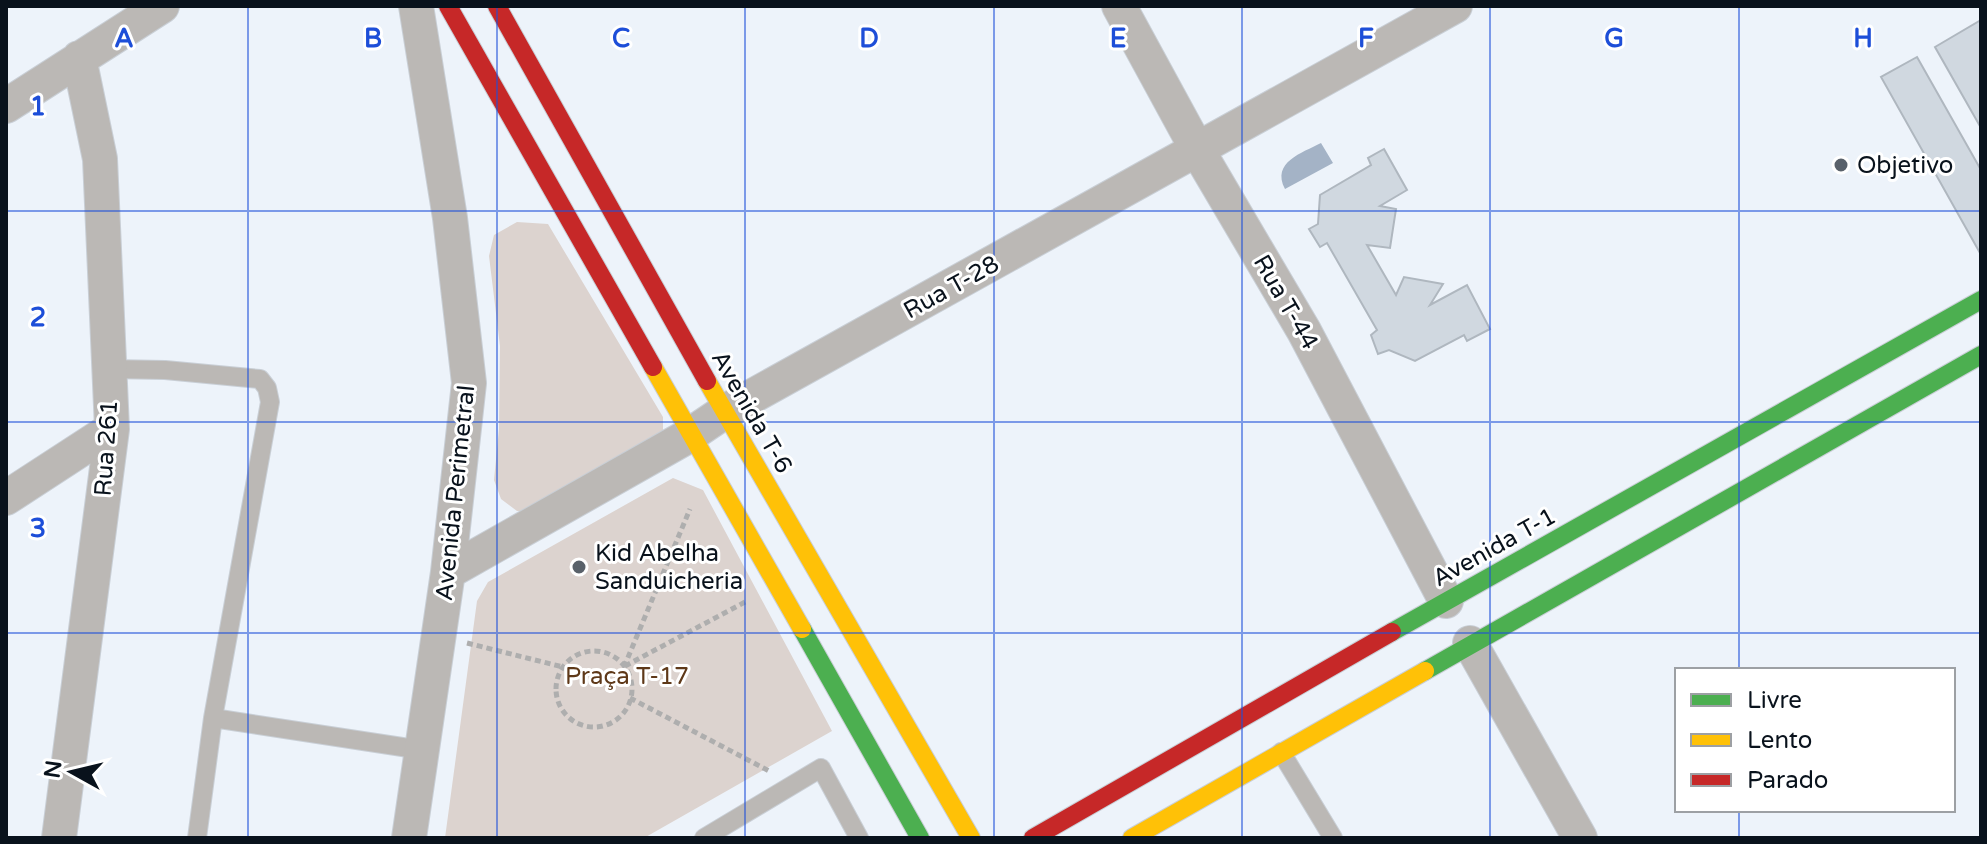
<svg xmlns="http://www.w3.org/2000/svg" width="1987" height="844" font-family="'Varela Round',sans-serif">
  <rect width="100%" height="100%" fill="#edf3fa"/>
  <path fill="#dcd3cf" d="M517,222L548,224L663,417V434L531,511H517L501,499L494,480L499,429L500,346L489,256L494,235Z
    M673,478L703,490L832,731L644,838H445L477,601L488,582Z"/>
  <path fill="#a4b3c6" d="M1321,143L1333,163L1285,189C1271,162 1302,153 1321,143Z"/>
  <path fill="#d0d8e0" stroke="#afb7bf" stroke-width="2" d="M1981,20V128L1935,47Z
    M1917,57L1981,170L1980,253L1881,77Z
    M1384,149L1407,190L1380,206L1396,209L1390,248L1367,245L1396,295L1404,277L1443,284L1430,305L1467,285L1490,329L1467,341L1464,335L1415,361L1389,350L1378,354L1371,335L1377,330L1327,243L1320,247L1309,229L1318,224L1320,195L1371,165L1368,158Z"/>
  <g fill="none" stroke-linecap="round" stroke-linejoin="round">
    <g stroke="#c9cfd6" stroke-width="20">
      <path id="lane" d="M109,369L165,370L260,379L267,388L270,402L213,718L197,838
        M213,718L422,750
        M1281,752L1333,838
        M704,838L821,768L859,838"/>
    </g>
    <g stroke="#c9cfd6" stroke-width="36">
      <path id="street" d="M1119,6L1198,151L1304,331L1446,601
        M6,106L162,6
        M6,498L112,429
        M448,572L690,435L724,412L1455,6
        M1470,643L1580,838
        M59,838L112,429L100,159L79,58
        M409,838L448,572L469,383L450,218L416,6"/>
    </g>
    <g stroke="#c9cfd6" stroke-width="20">
      <path id="fast" d="M802,629L920,838
        M1392,632L1981,300
        M1425,671L1981,355"/>
    </g>
    <g stroke="#c9cfd6" stroke-width="20">
      <path id="slow" d="M653,367L802,629
        M707,381L971,838
        M1132,838L1425,671"/>
    </g>
    <g stroke="#c9cfd6" stroke-width="20">
      <path id="jam" d="M448,6L653,367
        M497,6L707,381
        M1033,838L1392,632"/>
    </g>
    <path stroke="#aeaeae" stroke-width="5" stroke-dasharray="6 4" stroke-linecap="butt" d="M467,643L563,667
      M556 689a38 38 0 1 1 76 0a38 38 0 1 1-76 0Z
      M625,666L747,601
      M624,667L690,509
      M630,698L771,772"/>
    <use href="#lane" stroke="#bbb8b5" stroke-width="18"/>
    <use href="#street" stroke="#bbb8b5" stroke-width="34"/>
    <use href="#fast" stroke="#4caf50" stroke-width="18"/>
    <use href="#slow" stroke="#ffc107" stroke-width="18"/>
    <use href="#jam" stroke="#c62828" stroke-width="18"/>
  </g>
  <path fill="none" stroke="#1d4ed8" stroke-width="2" stroke-opacity="0.55" d="M248,6V838M497,6V838M745,6V838M994,6V838M1242,6V838M1490,6V838M1739,6V670M6,211H1981M6,422H1981M6,633H1981M1739,810V838"/>
  <g fill="#59616a" stroke="#fff" stroke-width="3">
    <circle cx="1841" cy="165" r="8"/>
    <circle cx="579" cy="567" r="8"/>
  </g>
  <g text-anchor="middle" stroke-width="6" stroke-linejoin="round" paint-order="stroke">
    <g font-size="24" fill="#09121c" stroke="#fff" text-anchor="start">
      <text x="1857" y="173">Objetivo</text>
      <text x="595" y="561">Kid Abelha<tspan x="595" dy="28">Sanduicheria</tspan></text>
    </g>
    <g font-size="24" fill="#09121c" stroke="#fff">
      <text transform="translate(951 287) rotate(-29)" y="8">Rua T-28</text>
      <text transform="translate(1286 302) rotate(60)" y="8">Rua T-44</text>
      <text transform="translate(752 412) rotate(60)" y="8">Avenida T-6</text>
      <text transform="translate(106 448) rotate(-86)" y="8">Rua 261</text>
      <text transform="translate(455 493) rotate(-84)" y="8">Avenida Perimetral</text>
      <text transform="translate(1494 547) rotate(-29)" y="8">Avenida T-1</text>
    </g>
    <g font-size="24" fill="#5e3818" stroke="#fff">
      <text x="627" y="684">Praça T-17</text>
    </g>
  </g>
  <g font-size="26" text-anchor="middle" font-weight="bold" fill="#1d4ed8" stroke="#fff" stroke-width="6" stroke-linejoin="round" paint-order="stroke">
    <text x="124" y="47">A</text>
    <text x="373" y="47">B</text>
    <text x="621" y="47">C</text>
    <text x="869" y="47">D</text>
    <text x="1118" y="47">E</text>
    <text x="1366" y="47">F</text>
    <text x="1614" y="47">G</text>
    <text x="1863" y="47">H</text>
    <text x="38" y="115">1</text>
    <text x="38" y="326">2</text>
    <text x="38" y="537">3</text>
  </g>
  <rect width="1987" height="844" fill="none" stroke="#09121c" stroke-width="16"/>
  <rect x="1675" y="668" width="280" height="144" fill="#ffffff" stroke="#9da0a4" stroke-width="2"/>
  <rect x="1691" y="694" width="40" height="12" fill="#4caf50" stroke="#9da0a4" stroke-width="2"/>
  <text x="1747" y="708" font-size="24" fill="#09121c">Livre</text>
  <rect x="1691" y="734" width="40" height="12" fill="#ffc107" stroke="#9da0a4" stroke-width="2"/>
  <text x="1747" y="748" font-size="24" fill="#09121c">Lento</text>
  <rect x="1691" y="774" width="40" height="12" fill="#c62828" stroke="#9da0a4" stroke-width="2"/>
  <text x="1747" y="788" font-size="24" fill="#09121c">Parado</text>
  <g transform="translate(72 772) rotate(278)" stroke="#ffffff" stroke-width="6" paint-order="stroke">
  <path d="M0-6L14 30L0 20L-14 30Z" fill="#09121c"/>
  <text y="-12" font-size="22" font-weight="bold" text-anchor="middle" fill="#09121c">N</text>
  </g>
</svg>
